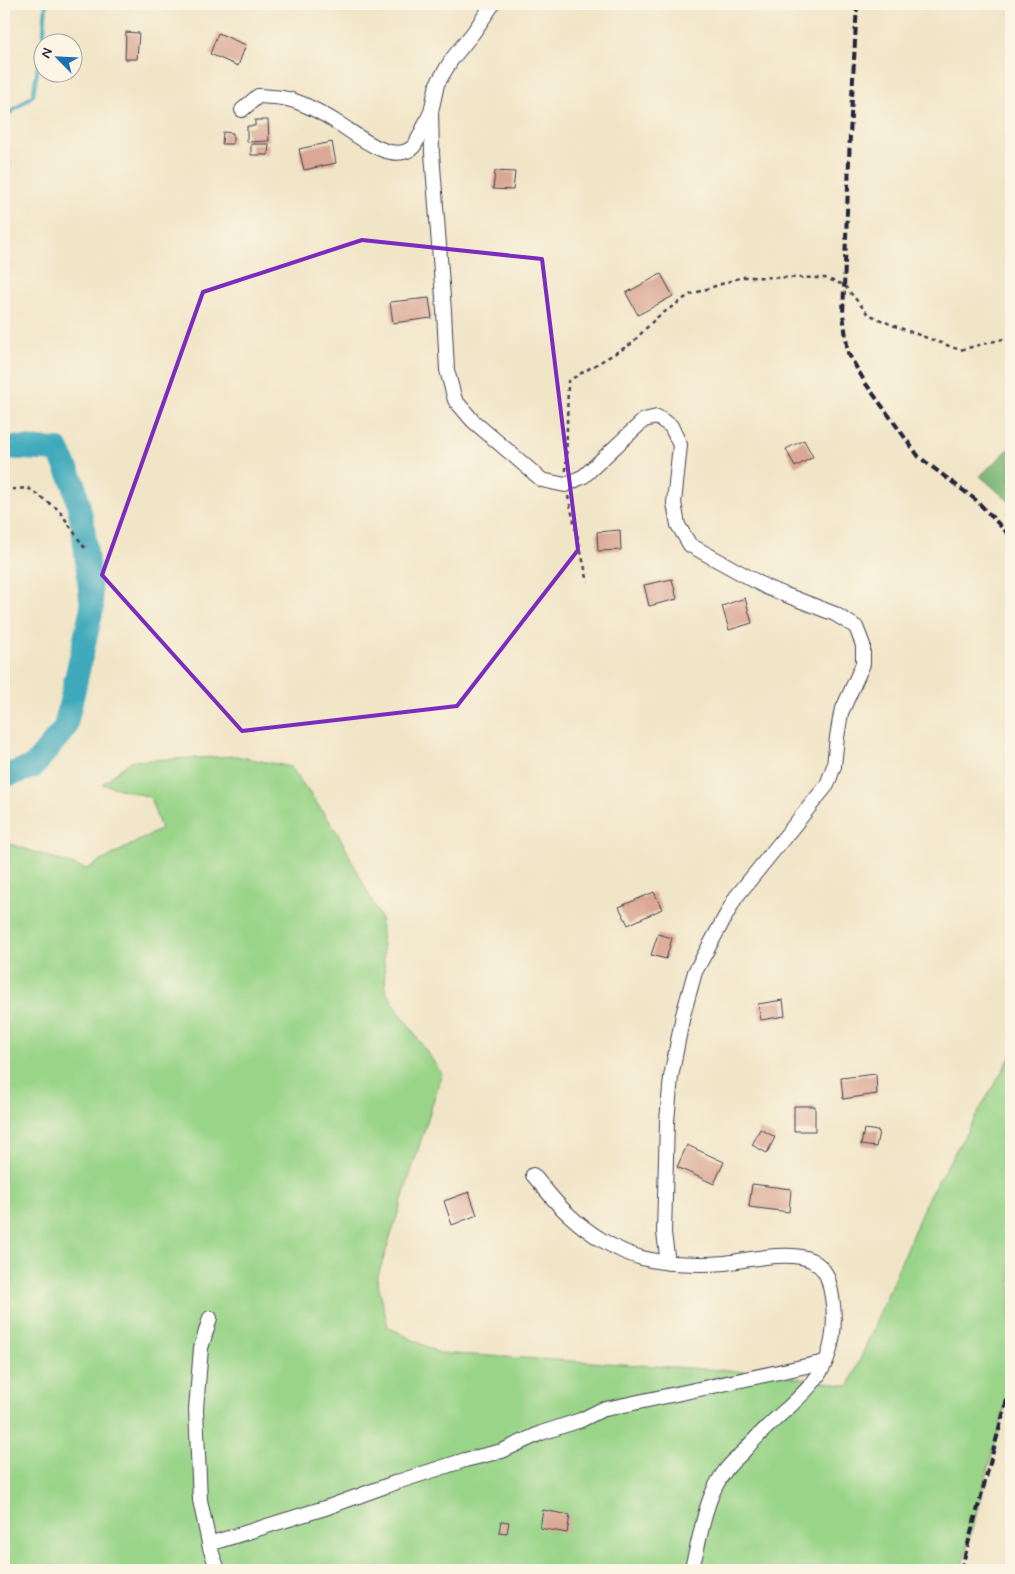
<svg xmlns="http://www.w3.org/2000/svg" width="1015" height="1574" font-family="Mynerve,sans-serif">
  <rect width="100%" height="100%" fill="#fcf5e5"/>
  <filter id="ink" filterUnits="userSpaceOnUse"><feTurbulence type="fractalNoise" baseFrequency=".02" numOctaves="2"/><feDisplacementMap in="SourceGraphic" scale="10" xChannelSelector="R" yChannelSelector="G"/><feConvolveMatrix kernelMatrix="1 2 1 2 8 2 1 2 1" color-interpolation-filters="sRGB"/></filter>
  <filter id="wash" filterUnits="userSpaceOnUse"><feTurbulence type="fractalNoise" baseFrequency=".0096" numOctaves="4" result="noise"/><feDisplacementMap in="SourceGraphic" scale="20" xChannelSelector="R" yChannelSelector="G"/><feGaussianBlur stdDeviation="1.12" result="paint"/><feColorMatrix in="noise" values="0 0 0 0 0 0 0 0 0 0 0 0 0 0 0 0 0 1.4 0 .05"/><feComposite in="paint" operator="in"/></filter>
  <g filter="url(#wash)">
    <rect width="100%" height="100%" fill="#f1e5c7"/>
    <path fill="#99d488" stroke="#5e7b62" d="M236,756L291,767L339,835L381,919L386,992L442,1074L377,1279L388,1327L439,1353L771,1373L849,1386L927,1200L1011,1056V1385L961,1570H4V842L86,869L161,829L150,797L102,784L131,761Z"/>
    <path fill="#7ab674" stroke="#4e6c58" d="M1011,447V503L980,476Z"/>
    <g fill="none" stroke-linecap="round" stroke-linejoin="round">
      <path stroke="#3ca9bb" stroke-width="4" d="M43,42L46,4
        M4,118L33,95L42,43
        M4,160L9,163L4,170"/>
      <path stroke="#3ca9bb" stroke-width="24" d="M4,447L58,450L74,484L83,526L92,608L65,728L33,767L4,776"/>
    </g>
    <g id="blocks">
      <path fill="#daa895" d="M126,32L139,33L137,59H125Z
        M218,33L246,45L238,66L210,54Z
        M255,120H268L269,141L247,142V126H255Z
        M223,132L233,133V144H222Z
        M332,142L336,163L304,170L299,149Z
        M251,144H269L268,155H251Z
        M495,171L515,172L513,190L493,189Z
        M661,274L673,296L638,315L626,293Z
        M429,298L432,318L393,323L390,302Z
        M804,440L813,457L795,467L786,449Z
        M620,530L621,550L598,551L597,532Z
        M672,579L677,599L649,606L644,585Z
        M745,598L752,623L729,630L722,606Z
        M654,892L662,909L628,925L619,907Z
        M658,934L672,938L666,959L651,955Z
        M783,1000L785,1016L761,1020L758,1004Z
        M876,1074L877,1094L843,1099L841,1078Z
        M794,1106H815V1131H794Z
        M760,1129L775,1137L767,1153L752,1145Z
        M864,1129L879,1131L876,1147L861,1145Z
        M687,1145L724,1162L714,1184L677,1167Z
        M752,1184L791,1189L789,1212L749,1207Z
        M469,1192L477,1215L452,1225L444,1201Z
        M543,1510L570,1515L567,1533L540,1528Z
        M501,1521L509,1522L507,1533L499,1532Z"/>
    </g>
  </g>
  <g filter="url(#ink)">
    <use href="#blocks" fill-opacity="0" stroke="#413f50" stroke-width="1"/>
    <g fill="none" stroke-linecap="round" stroke-linejoin="round">
      <g stroke="#413f50" stroke-width="16">
        <path id="minor" d="M493,4L473,33L452,59L437,84L431,112L432,153L444,311L447,370L455,400L473,421L542,480L565,485L584,476L644,420L657,417L671,426L680,445L674,503L678,525L690,545L768,588L835,614L856,627L863,645V664L841,713L837,737L834,766L827,785L736,897L695,972L683,1015L671,1077L667,1121L664,1233L668,1263
          M242,110L258,96C277,97 289,97 307,106C318,111 330,118 341,125C358,136 393,165 413,147C418,142 427,120 431,112
          M533,1175C544,1187 555,1203 568,1214C588,1233 616,1251 642,1258C664,1264 702,1265 725,1263C747,1260 790,1250 811,1260C828,1269 829,1281 832,1297C835,1315 834,1336 829,1353C822,1376 806,1391 789,1407C773,1421 757,1436 743,1452C737,1458 730,1464 725,1471C703,1500 702,1537 691,1570
          M210,1318L201,1348L196,1409L200,1500L210,1548L218,1570
          M209,1544L328,1507L397,1482L465,1460L502,1451L541,1433L581,1420L601,1410L825,1362"/>
      </g>
      <path stroke="#413f50" stroke-width="2.5" stroke-dasharray="4 4" stroke-linecap="butt" d="M566,471L568,381L631,344L656,318L689,295L742,277L825,278L844,285L868,314L892,325L960,350L1011,337
        M4,490L28,488L59,510L86,550
        M568,496L588,582"/>
      <use href="#minor" stroke="#fff" stroke-width="14"/>
      <path stroke="#22223b" stroke-width="4" stroke-dasharray="8 4" stroke-linecap="butt" d="M857,4L850,135L843,314L848,353L866,384L919,457L976,500L1011,537
        M961,1570L1011,1385"/>
    </g>
  </g>
  <path fill="none" stroke="#7b2cbf" stroke-width="4" stroke-linejoin="round" d="M362,240L542,259L578,550L457,706L242,731L102,575L203,292Z"/>
  <rect width="1015" height="1574" fill="none" stroke="#fcf5e5" stroke-width="20"/>
  <g transform="translate(58 58) rotate(294)"><circle r="24" fill="#fcf5e5" stroke="#a5a1a1"/>
  <path d="M0-4L9 19L0 12L-9 19Z" fill="#1f6fb2"/>
  <text y="-8" font-size="14" font-weight="bold" text-anchor="middle" fill="#22223b">N</text>
  </g>
</svg>
